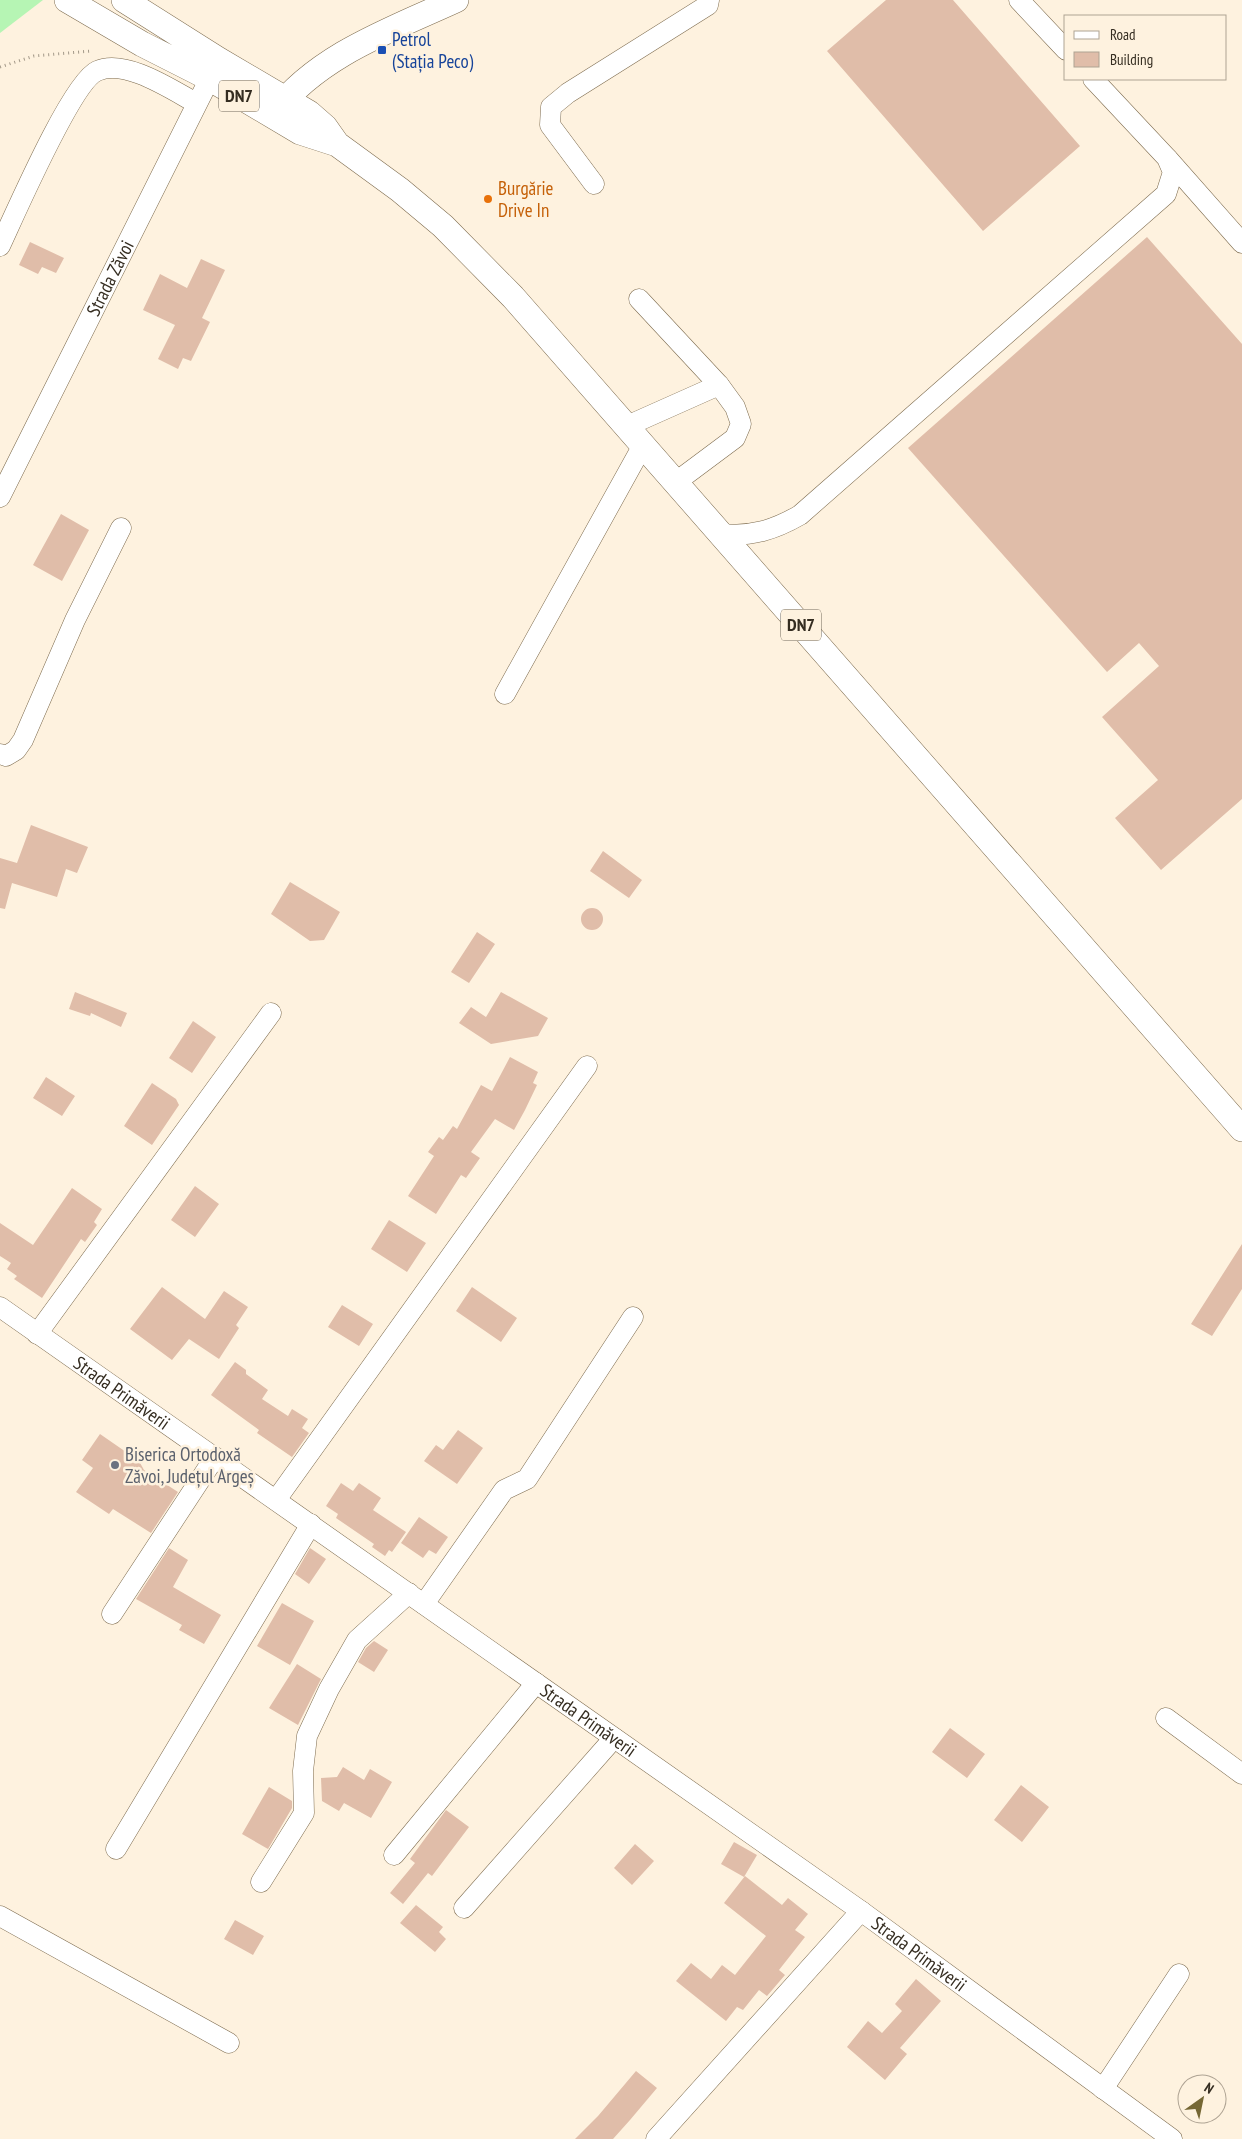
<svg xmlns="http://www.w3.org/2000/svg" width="1242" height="2139" font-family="'PT Sans Narrow',sans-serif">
  <rect width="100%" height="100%" fill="#fef2df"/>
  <path fill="#b6f5b4" d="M0,0H43L0,33Z"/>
  <path fill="#e0bda9" d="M886,0H953L1080,146L983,231L827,51Z
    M1147,237L1242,344V799L1161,870L1115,818L1158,780L1102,717L1159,666L1139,643L1107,672L908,448Z
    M30,242L64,258L56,273L42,267L38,274L19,265Z
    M201,259L225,270L202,318L210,322L191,361L183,358L178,369L158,359L175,325L143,310L160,274L187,288Z
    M61,514L89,530L62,581L33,565Z
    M31,825L88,847L77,873L66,869L57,897L12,883L5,909L0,908V858L17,863Z
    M603,851L642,880L629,898L590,871Z
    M290,882L340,912L324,940L310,941L271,914Z
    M581 919a11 11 0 1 1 22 0a11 11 0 1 1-22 0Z
    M477,932L495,944L469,983L451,972Z
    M75,992L127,1013L121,1027L91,1013L90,1016L69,1009Z
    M501,992L548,1018L538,1036L491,1044L459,1023L471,1007L486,1017Z
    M193,1021L216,1037L192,1073L169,1058Z
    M510,1057L538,1072L533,1083L537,1085L525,1110L514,1130L495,1119L471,1152L480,1158L466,1178L461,1175L436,1214L408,1196L434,1156L428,1152L439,1137L443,1140L453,1126L457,1129L481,1085L492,1091Z
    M46,1077L75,1096L62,1116L33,1098Z
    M152,1083L176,1099L179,1105L152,1145L124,1126Z
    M195,1186L219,1204L195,1237L171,1220Z
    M72,1188L102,1209L94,1222L97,1225L85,1242L81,1239L42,1298L14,1279L17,1276L7,1269L11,1263L0,1256V1223L33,1245Z
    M389,1220L426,1243L407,1272L371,1249Z
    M1242,1244V1289L1212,1336L1191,1324Z
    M162,1287L205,1319L224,1291L248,1307L236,1325L239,1328L219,1359L189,1339L172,1360L130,1329Z
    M472,1287L517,1318L501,1342L456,1311Z
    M342,1305L373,1324L359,1346L328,1327Z
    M235,1362L246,1370V1374L268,1390L262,1399L288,1416L292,1409L308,1419L302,1428L309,1433L292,1457L257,1433L259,1430L211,1395Z
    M458,1430L483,1448L457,1484L424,1461L436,1445L443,1450Z
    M100,1434L139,1461L144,1470L178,1492L151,1533L113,1509L109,1514L76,1492L93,1468L82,1460Z
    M341,1483L353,1491L359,1483L381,1498L373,1510L406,1532L392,1552L389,1550L385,1556L372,1547L374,1544L336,1518L338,1514L326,1506Z
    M419,1517L448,1537L436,1554L429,1550L423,1558L401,1543Z
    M169,1548L188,1560L173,1587L221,1615L204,1644L179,1630L182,1625L136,1599Z
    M310,1548L326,1559L309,1584L295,1574Z
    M282,1603L314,1621L290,1665L257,1646Z
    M374,1641L388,1650L374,1672L358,1662L366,1648Z
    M297,1664L321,1679L298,1725L269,1708Z
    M950,1728L985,1754L967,1778L932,1752Z
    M343,1767L364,1780L370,1769L392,1782L371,1818L344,1803L339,1811L322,1801L321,1778L337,1777Z
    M1021,1785L1049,1807L1022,1842L994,1820Z
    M269,1787L292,1801V1808L268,1849L242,1834Z
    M446,1810L469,1827L432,1876L428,1873L403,1904L390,1893L415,1863L410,1859Z
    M734,1842L757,1855L744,1877L721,1864Z
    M635,1844L654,1861L632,1885L614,1868Z
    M745,1876L782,1905L788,1898L808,1914L795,1930L805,1937L779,1970L785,1975L767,1996L759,1990L743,2010L737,2007L726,2021L676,1981L691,1963L711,1979L722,1965L735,1975L766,1936L724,1903Z
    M416,1905L443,1927L439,1932L446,1939L435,1952L400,1923Z
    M235,1920L264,1936L253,1955L224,1939Z
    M916,1979L941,2001L900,2048L907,2054L885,2080L847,2047L868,2021L882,2033L902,2011L895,2004Z
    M636,2071L657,2088L630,2120L613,2139H575L598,2116Z"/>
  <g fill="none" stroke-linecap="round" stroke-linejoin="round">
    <g stroke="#7d6b4e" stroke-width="21">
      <g id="minor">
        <path d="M1019,0L1066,50"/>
        <path d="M1168,159L1242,243"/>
        <path d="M594,184L550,125L551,107L568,93L708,5L709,0"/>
        <path d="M0,246C15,214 72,82 97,71C125,58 172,90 196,103"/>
        <path d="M639,299L719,385L735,407L741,424L735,438L676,482"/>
        <path d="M627,426L719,385"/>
        <path id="s1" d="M0,497L216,66"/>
        <path d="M721,534C751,537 774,530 800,515L1166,194L1173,172L1167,158L1093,79"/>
        <path d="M505,694L643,445"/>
        <path d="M0,754L6,756L16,750L23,740L75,620L121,528"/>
        <path id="s2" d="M0,1307L861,1911L1172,2139"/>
        <path d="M37,1334L271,1013"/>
        <path d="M276,1500L587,1066"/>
        <path d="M424,1604L504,1490L527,1479L633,1317"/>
        <path d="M112,1614L215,1457"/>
        <path d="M1166,1718L1242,1774"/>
        <path d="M116,1849L311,1524"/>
        <path d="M394,1855L536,1683"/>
        <path d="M261,1882L304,1813L303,1771L307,1736L329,1689L357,1640L409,1593"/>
        <path d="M464,1908L614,1738"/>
        <path d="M0,1916L229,2043"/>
        <path d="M1103,2089L1179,1974"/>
        <path d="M656,2139L861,1911"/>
      </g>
    </g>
    <g stroke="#7d6b4e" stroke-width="26">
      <path id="major" d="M67,0L142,44L209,78L300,132L337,144
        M124,0L219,60L309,113L325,127L337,144L400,190L443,226L513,297L1242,1129
        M275,112C318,55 393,29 456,0"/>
    </g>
    <path stroke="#a39989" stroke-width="3" stroke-dasharray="1 4" stroke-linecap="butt" d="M0,67L34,56L91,51"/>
    <use href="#minor" stroke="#fff" stroke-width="20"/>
    <use href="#major" stroke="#fff" stroke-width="25"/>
  </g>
  <rect fill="#1a4fb4" stroke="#fef2df" stroke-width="2" x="377" y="45" width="10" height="10" rx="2.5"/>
  <circle fill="#e8710a" stroke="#fef2df" stroke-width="2" cx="488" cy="199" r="5"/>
  <circle fill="#6b7280" stroke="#fef2df" stroke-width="2" cx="115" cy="1465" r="5"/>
  <g text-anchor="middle" stroke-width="5" stroke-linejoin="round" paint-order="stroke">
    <g fill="#fef2df" stroke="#71685a" stroke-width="1">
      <rect x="219" y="80.5" width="40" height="31" rx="4"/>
      <rect x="781" y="609.5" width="40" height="31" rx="4"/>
    </g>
    <g font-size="18" font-weight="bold" fill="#352d21">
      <text x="239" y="102">DN7</text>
      <text x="801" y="631">DN7</text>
    </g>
    <g font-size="19" fill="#164399" stroke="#fef2df" text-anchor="start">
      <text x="392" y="46">Petrol<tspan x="392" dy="22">(Stația Peco)</tspan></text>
    </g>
    <g font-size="19" fill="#c56008" stroke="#fef2df" text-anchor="start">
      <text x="498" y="195">Burgărie<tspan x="498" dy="22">Drive In</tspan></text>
    </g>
    <g font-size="19" fill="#352d21" stroke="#fef2df">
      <text dy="7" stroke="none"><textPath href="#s1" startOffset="245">Strada Zăvoi</textPath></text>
      <text dy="7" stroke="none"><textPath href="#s2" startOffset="149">Strada Primăverii</textPath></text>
      <text dy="7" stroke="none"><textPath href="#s2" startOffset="719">Strada Primăverii</textPath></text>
      <text dy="7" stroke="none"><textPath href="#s2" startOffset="1124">Strada Primăverii</textPath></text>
    </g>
    <g font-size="19" fill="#5b616d" stroke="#fef2df" text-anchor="start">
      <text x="125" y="1461">Biserica Ortodoxă<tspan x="125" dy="22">Zăvoi, Județul Argeș</tspan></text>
    </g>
  </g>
  <rect x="1064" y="15" width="162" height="65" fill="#fef2df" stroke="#aea393"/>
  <rect x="1074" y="31" width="25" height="8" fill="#ffffff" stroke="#aea393"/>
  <text x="1110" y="40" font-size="15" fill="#352d21">Road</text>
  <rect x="1074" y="52" width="25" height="15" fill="#e0bda9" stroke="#aea393"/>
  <text x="1110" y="65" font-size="15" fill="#352d21">Building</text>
  <g transform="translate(1202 2099) rotate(33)"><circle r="24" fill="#fef2df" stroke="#aea393"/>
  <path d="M0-4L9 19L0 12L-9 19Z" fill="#756734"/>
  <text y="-8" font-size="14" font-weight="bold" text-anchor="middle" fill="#352d21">N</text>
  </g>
</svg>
